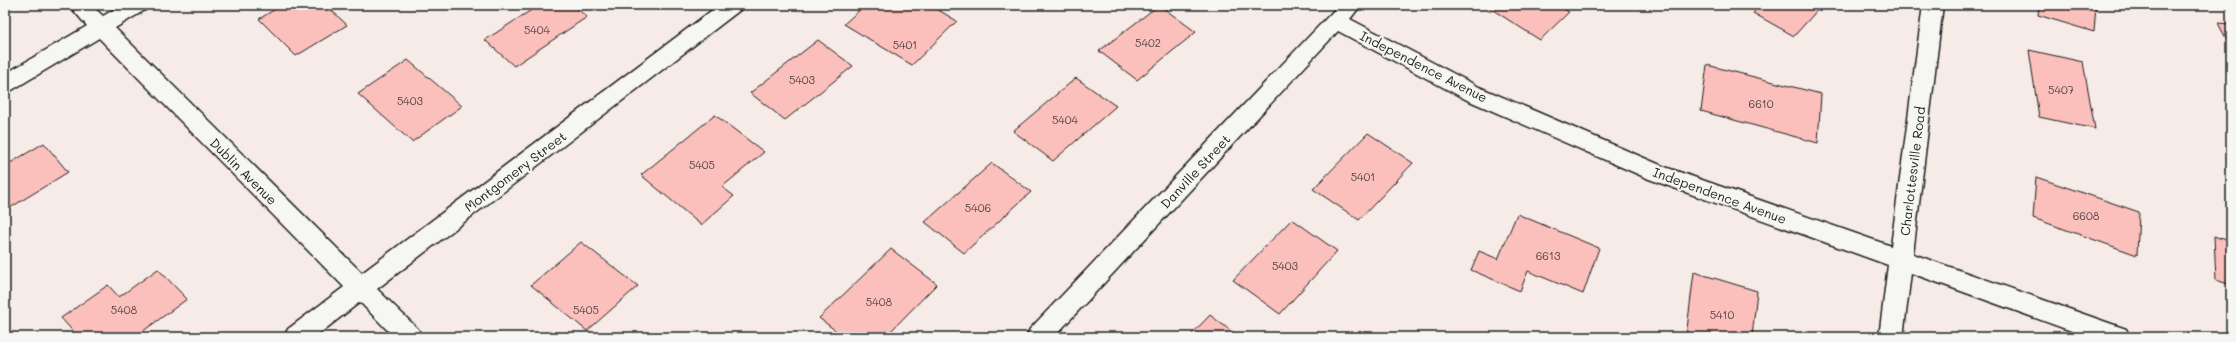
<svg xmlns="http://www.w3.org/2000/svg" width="2236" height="342" font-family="Mali,sans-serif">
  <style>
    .building { fill: #fcc0bc; stroke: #1c1c1c }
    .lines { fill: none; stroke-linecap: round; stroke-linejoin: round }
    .minor-casing { stroke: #1c1c1c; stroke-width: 3 }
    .minor { fill: #f6f6f2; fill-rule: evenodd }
    .labels { text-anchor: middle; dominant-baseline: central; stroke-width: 4; stroke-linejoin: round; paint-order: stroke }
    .number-label { font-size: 11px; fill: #544544 }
    .street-label { font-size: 13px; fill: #1c1c1c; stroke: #f6f6f2 }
  </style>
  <rect width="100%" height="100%" fill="#f7ebe7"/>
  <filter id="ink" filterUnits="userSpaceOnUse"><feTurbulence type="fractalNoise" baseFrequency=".025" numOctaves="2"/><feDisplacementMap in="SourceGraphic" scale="8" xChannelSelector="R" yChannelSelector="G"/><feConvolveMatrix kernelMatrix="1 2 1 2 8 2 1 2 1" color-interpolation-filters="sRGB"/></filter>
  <g filter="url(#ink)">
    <path class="building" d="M282,5H326L347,25L296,56L259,19Z
      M539,5H573L587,17L514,66L485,40Z
      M865,5H930L957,21L912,65L844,24Z
      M1159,5L1196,32L1137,80L1099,51Z
      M1485,5H1557L1569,12L1540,40Z
      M1760,5H1822L1794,36L1753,13Z
      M2039,5H2096L2094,32L2038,15Z
      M2218,23L2231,24V48Z
      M818,40L853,66L785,120L750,93Z
      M2029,50L2083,62L2095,129L2039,117Z
      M408,60L462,106L412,142L358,94Z
      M1707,65L1821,94L1818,143L1701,111Z
      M1076,78L1116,106L1053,161L1013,131Z
      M715,115L764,152L722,187L734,196L701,225L641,175Z
      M1368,133L1413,163L1359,220L1313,189Z
      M44,143L68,172L5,211V166Z
      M992,163L1031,192L964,253L925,222Z
      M2036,177L2139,212L2137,255L2033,218Z
      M1517,214L1599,248L1583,294L1528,271L1520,291L1471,270L1479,251L1498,259Z
      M1292,219L1337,251L1280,314L1233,280Z
      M2214,236L2231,242V285L2216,280Z
      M581,242L638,286L587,331L531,285Z
      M891,249L937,284L885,337H844L819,318Z
      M158,269L187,299L135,337H78L61,318L108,285L119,297Z
      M1694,272L1757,291L1752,337H1686Z
      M1210,315L1239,337H1189Z"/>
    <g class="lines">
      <g class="minor-casing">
        <path id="minor" d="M69,5H91L103,16L122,5H148L145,10L115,28L362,273L719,5H743L740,10L377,289L418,329L422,337H394L360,302L315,337H284L288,329L344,287L99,38L12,90L5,92V74L87,26Z
          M1339,5H1361L1350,19L1479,87L1665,167L1891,246L1923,5H1943L1913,254L2126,329L2130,337H2088L1911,273L1903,337H1879L1888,265L1649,179L1465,99L1338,31L1054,337H1026L1030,329Z"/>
      </g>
      <use href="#minor" class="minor"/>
    </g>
  </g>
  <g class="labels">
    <g class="number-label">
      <text x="537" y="29">5404</text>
      <text x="1148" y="42">5402</text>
      <text x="905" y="44">5401</text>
      <text x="802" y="79">5403</text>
      <text x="2061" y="89">5407</text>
      <text x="410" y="100">5403</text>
      <text x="1761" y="103">6610</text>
      <text x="1065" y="119">5404</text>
      <text x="702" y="164">5405</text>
      <text x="1363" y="176">5401</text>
      <text x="978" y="207">5406</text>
      <text x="2086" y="215">6608</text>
      <text x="1548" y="255">6613</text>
      <text x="1285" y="265">5403</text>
      <text x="879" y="301">5408</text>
      <text x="124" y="309">5408</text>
      <text x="586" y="309">5405</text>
      <text x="1722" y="314">5410</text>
    </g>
    <g class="street-label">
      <text transform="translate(1424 66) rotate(27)">Independence Avenue</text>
      <text transform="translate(244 171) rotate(45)">Dublin Avenue</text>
      <text transform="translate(515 171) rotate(-37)">Montgomery Street</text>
      <text transform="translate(1195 171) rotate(-47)">Danville Street</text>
      <text transform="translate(1912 171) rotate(-83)">Charlottesville Road</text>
      <text transform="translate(1720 195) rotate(20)">Independence Avenue</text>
    </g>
  </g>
  <rect width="2236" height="342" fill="none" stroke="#f6f6f2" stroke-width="20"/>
  <rect x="10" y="10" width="2216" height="322" fill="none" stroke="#1c1c1c" stroke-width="1.5" filter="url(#ink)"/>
</svg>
